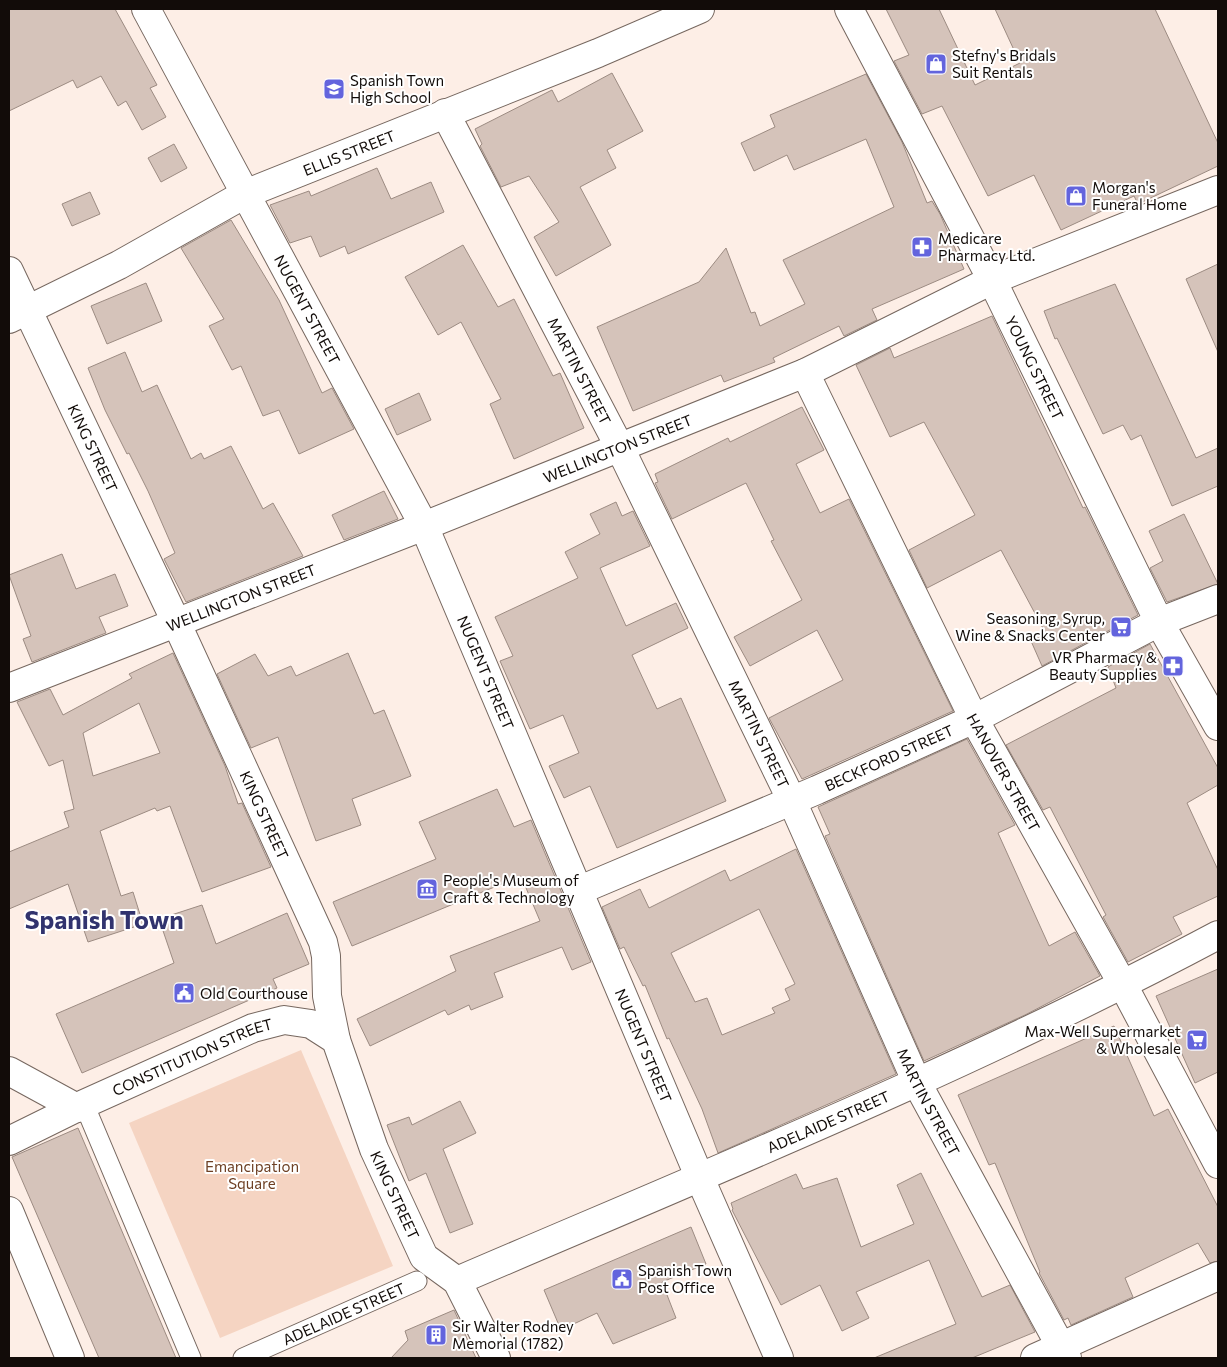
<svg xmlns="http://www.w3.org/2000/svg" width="1227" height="1367" font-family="Commissioner,sans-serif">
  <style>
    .green { fill: #f5d4c2 }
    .building { fill: #d5c3ba; stroke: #9c8b82; fill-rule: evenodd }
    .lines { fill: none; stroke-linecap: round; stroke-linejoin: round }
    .lane-casing { stroke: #76675f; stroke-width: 21 }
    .street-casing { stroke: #76675f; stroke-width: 30 }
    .secondary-casing { stroke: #76675f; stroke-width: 30 }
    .lane { stroke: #fff; stroke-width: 19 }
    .street { stroke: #fff; stroke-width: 28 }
    .secondary { stroke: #fff; stroke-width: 28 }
    .labels { text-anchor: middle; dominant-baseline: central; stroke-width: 4; stroke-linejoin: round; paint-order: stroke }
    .poi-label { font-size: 15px; fill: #120c09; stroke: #fff; text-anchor: start }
    .street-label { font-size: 15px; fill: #120c09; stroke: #fff }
    .park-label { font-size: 15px; fill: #6e4024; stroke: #fff }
    .town-label { font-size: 25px; font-weight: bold; fill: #31336e; stroke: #fff }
  </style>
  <rect width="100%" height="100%" fill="#fdeee6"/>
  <path class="green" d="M301,1050L393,1266L220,1338L129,1123Z"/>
  <path class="building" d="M9,9H115L157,85L150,88L166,117L142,130L126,101L118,106L101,76L77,88L73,80L9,111Z
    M886,9H939L975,85L1020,63L995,9H1155L1218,143V166L1138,204L1134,196L1061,230L1034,175L988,196L942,106L922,114L894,61L909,55Z
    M612,73L643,131L607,150L616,168L580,187L611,245L556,276L534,237L559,222L529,176L501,187L480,146L482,144L475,129L552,90L558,102Z
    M866,74L902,142L927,203L932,201L940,214L964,269L872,309L877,320L844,336L839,326L773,358L775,362L724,382L721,375L633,411L597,327L699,282L726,248L751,313L755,312L760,326L805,304L783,260L894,207L866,139L794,170L787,155L754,171L741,143L775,127L770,115Z
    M174,144L187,168L161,182L148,158Z
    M377,168L391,199L431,182L444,212L348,254L345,246L320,257L311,236L290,243L270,205L309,191L311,196Z
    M90,192L100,214L72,226L62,204Z
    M231,220L279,300L322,393L332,388L354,429L299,454L279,410L263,416L241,366L232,370L209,326L224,319L181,248Z
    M463,245L498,307L514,299L553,376L560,373L584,428L514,459L490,404L501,399L461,322L438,335L405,277Z
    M1218,264V352L1186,279Z
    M146,283L162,321L107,344L91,306Z
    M1115,284L1196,458L1218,448V486L1172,506L1141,435L1131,440L1123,425L1103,434L1057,338L1055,339L1044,311Z
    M992,316L1083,508L1085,507L1138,615L1042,666L1031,641L1046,634L1001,550L927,588L909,550L975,515L924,422L890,437L856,365L890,348L894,358Z
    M125,352L142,392L157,385L191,459L201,453L204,459L231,446L263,509L273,503L303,556L186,602L164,559L175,553L148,491L129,453L127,454L105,410L88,368Z
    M419,393L431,420L397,435L385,409Z
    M802,407L824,450L796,464L820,513L849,499L953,711L802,779L769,718L843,680L817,630L750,666L734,637L802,600L771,541L774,540L746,483L672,519L655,483L658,482L655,474L728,438L730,442Z
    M384,491L398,519L344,540L332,515Z
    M616,502L622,516L633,511L650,546L600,568L626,626L676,603L688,628L632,655L657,709L681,698L726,801L617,848L590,786L564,798L549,766L579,753L563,715L530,729L500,661L513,656L495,617L578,578L565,552L600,534L590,514Z
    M1184,514L1218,584L1167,602L1150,568L1163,561L1149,531Z
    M62,554L76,589L115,574L128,606L99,617L106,633L32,662L23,639L31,636L9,575Z
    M1150,644L1218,768V785L1187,803L1218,870V896L1173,917L1182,934L1128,962L1103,917L1106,915L1050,807L1043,810L1006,745L1116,688L1108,667Z
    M173,653L225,766L238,804L242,803L271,867L202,892L170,806L157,811L155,808L100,831L121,896L133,892L143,924L88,942L68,884L9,909V852L69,827L64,812L74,809L63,760L49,766L17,702L50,689L63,715L132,678L129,674ZM139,703L160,753L93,776L83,733Z
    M348,653L374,714L384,710L411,776L352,799L361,825L316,841L278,737L251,748L217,674L255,654L268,676L291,666L296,676Z
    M967,739L1015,825L998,833L1049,946L1075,932L1100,976L1025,1015L924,1061L825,836L830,834L818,807Z
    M497,789L514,827L531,820L591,962L572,970L562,947L494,973L503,997L471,1010L469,1005L448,1015L445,1010L370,1046L357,1019L456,971L450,956L540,921L521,876L352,946L333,902L436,859L419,822Z
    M796,849L896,1074L718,1153L702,1109L669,1038L667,1039L645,985L643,986L624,947L620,949L602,907L640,889L649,908L725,870L730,881ZM759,909L795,984L785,989L790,1000L772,1008L775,1013L722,1035L707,998L695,1002L671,953Z
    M202,905L216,944L287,913L309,964L273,979L277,988L82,1073L56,1014L174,963L159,919Z
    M1218,969V1072L1195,1083L1156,996Z
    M1114,1026L1154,1116L1168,1109L1218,1207V1261L1210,1263L1198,1243L1125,1278L1133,1297L1071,1325L1068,1318L1064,1320L1039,1273L1040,1272L995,1163L989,1165L958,1095Z
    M460,1101L476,1133L443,1149L473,1224L450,1233L426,1173L409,1181L387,1125L409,1117L412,1125Z
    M78,1128L176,1358H99L12,1157Z
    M921,1173L982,1297L1010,1285L1035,1332L972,1358H874L956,1324L929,1260L856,1292L869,1318L842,1331L820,1285L781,1305L732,1210L733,1209L731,1203L796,1174L803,1189L837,1178L861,1247L914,1224L897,1185Z
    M691,1227L706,1264L662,1282L676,1318L613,1344L597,1313L561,1330L544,1290Z
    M454,1310L476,1358H391L408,1340L405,1331Z"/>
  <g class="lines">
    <g class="lane-casing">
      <g id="lane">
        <path d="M84,1104L191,1358"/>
        <path id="s1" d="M243,1358L417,1281"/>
      </g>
    </g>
    <g class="street-casing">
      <g id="street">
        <path id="s2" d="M146,9L424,526L699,1176L779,1358"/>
        <path id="s3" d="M445,113L620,448L792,801L917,1083L1067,1358"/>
        <path id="s4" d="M9,271L176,622L323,942L326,956L327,996L336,1040"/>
        <path id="s5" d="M9,319L119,265L245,194L598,53L700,9"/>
        <path id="s6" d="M580,890L817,790L974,719L1159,622"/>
        <path id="s7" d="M457,1281C713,1171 972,1066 1218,935"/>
        <path d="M1035,1358L1218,1276"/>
      </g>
    </g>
    <g class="secondary-casing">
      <g id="secondary">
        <path id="s8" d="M849,9L992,280L1159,622L1218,726"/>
        <path id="s9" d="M805,373L974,719L1123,985L1218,1164"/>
        <path d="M1159,622L1218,599"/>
        <path id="s10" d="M9,688L424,526L805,373L992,280L1218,190"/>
        <path d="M9,1071L77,1108"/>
        <path id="s11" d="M9,1141L84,1104L253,1028L284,1020L311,1024L336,1040L374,1149L424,1257L457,1281L496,1358"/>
        <path d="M9,1211L70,1358"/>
      </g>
    </g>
    <use href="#lane" class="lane"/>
    <use href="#street" class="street"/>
    <use href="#secondary" class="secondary"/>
  </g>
  <defs>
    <g id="shop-square" transform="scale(1.125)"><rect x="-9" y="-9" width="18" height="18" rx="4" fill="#6364dd" stroke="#fff"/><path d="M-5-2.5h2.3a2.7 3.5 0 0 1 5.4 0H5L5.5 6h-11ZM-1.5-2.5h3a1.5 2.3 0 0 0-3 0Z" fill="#fff"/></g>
    <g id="school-square" transform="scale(1.125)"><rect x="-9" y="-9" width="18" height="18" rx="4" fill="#6364dd" stroke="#fff"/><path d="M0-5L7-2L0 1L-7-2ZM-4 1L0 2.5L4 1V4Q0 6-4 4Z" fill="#fff"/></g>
    <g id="pharmacy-square" transform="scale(1.125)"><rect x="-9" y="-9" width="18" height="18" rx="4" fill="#6364dd" stroke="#fff"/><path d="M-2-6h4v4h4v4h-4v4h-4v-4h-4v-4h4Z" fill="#fff"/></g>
    <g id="supermarket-square" transform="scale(1.125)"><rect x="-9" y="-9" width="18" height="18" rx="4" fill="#6364dd" stroke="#fff"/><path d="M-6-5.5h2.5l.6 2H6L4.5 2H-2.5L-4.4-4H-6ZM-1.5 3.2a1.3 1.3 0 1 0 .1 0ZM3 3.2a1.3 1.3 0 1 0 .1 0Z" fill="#fff"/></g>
    <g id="museum-square" transform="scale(1.125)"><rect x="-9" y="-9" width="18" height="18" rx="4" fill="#6364dd" stroke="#fff"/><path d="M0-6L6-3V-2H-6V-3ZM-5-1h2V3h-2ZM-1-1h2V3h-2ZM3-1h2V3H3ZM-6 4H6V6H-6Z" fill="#fff"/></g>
    <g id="civic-square" transform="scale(1.125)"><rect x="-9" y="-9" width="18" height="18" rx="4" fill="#6364dd" stroke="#fff"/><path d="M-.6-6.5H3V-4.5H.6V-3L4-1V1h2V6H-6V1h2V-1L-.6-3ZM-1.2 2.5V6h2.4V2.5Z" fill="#fff"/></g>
    <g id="building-square" transform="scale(1.125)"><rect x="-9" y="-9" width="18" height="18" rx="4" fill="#6364dd" stroke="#fff"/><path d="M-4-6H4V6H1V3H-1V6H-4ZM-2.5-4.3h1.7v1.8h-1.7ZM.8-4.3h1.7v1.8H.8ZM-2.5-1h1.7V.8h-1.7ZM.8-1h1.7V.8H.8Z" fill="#fff"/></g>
  </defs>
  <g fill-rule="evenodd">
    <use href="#shop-square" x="936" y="64"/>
    <use href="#school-square" x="334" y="89"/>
    <use href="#shop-square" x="1076" y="196"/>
    <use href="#pharmacy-square" x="922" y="247"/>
    <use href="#supermarket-square" x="1121" y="627"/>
    <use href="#pharmacy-square" x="1173" y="666"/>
    <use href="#museum-square" x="427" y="889"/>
    <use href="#civic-square" x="184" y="993"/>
    <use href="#supermarket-square" x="1197" y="1040"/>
    <use href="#civic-square" x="622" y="1279"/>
    <use href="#building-square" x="436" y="1335"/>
  </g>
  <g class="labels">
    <g class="poi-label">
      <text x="952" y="55">Stefny's Bridals<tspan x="952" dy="17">Suit Rentals</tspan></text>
      <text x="350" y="80">Spanish Town<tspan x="350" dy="17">High School</tspan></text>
      <text x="1092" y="187">Morgan's<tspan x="1092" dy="17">Funeral Home</tspan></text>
      <text x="938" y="238">Medicare<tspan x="938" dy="17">Pharmacy Ltd.</tspan></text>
      <text x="1105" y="618" text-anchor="end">Seasoning, Syrup,<tspan x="1105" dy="17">Wine &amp; Snacks Center</tspan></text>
      <text x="1157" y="657" text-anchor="end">VR Pharmacy &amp;<tspan x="1157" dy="17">Beauty Supplies</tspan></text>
      <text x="443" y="880">People's Museum of<tspan x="443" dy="17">Craft &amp; Technology</tspan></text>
      <text x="200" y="993">Old Courthouse</text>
      <text x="1181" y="1031" text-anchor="end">Max-Well Supermarket<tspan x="1181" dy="17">&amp; Wholesale</tspan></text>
      <text x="638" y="1270">Spanish Town<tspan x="638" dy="17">Post Office</tspan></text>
      <text x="452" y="1326">Sir Walter Rodney<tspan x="452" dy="17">Memorial (1782)</tspan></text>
    </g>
    <g class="street-label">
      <text stroke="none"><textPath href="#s5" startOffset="379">ELLIS STREET</textPath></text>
      <text stroke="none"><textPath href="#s2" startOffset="341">NUGENT STREET</textPath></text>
      <text stroke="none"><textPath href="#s8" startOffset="404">YOUNG STREET</textPath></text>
      <text stroke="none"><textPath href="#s3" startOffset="291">MARTIN STREET</textPath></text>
      <text stroke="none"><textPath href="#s4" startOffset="196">KING STREET</textPath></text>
      <text stroke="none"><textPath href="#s10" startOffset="654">WELLINGTON STREET</textPath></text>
      <text stroke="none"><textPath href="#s10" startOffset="249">WELLINGTON STREET</textPath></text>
      <text stroke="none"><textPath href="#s2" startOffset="746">NUGENT STREET</textPath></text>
      <text stroke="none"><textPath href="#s3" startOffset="696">MARTIN STREET</textPath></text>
      <text stroke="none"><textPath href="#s6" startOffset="336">BECKFORD STREET</textPath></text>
      <text stroke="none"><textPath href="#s9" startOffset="446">HANOVER STREET</textPath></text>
      <text stroke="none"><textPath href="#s4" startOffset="601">KING STREET</textPath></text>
      <text stroke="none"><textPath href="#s2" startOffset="1151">NUGENT STREET</textPath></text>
      <text stroke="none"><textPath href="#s11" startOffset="202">CONSTITUTION STREET</textPath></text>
      <text stroke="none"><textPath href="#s3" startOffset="1101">MARTIN STREET</textPath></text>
      <text stroke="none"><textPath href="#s7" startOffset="404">ADELAIDE STREET</textPath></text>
      <text stroke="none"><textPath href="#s11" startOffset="524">KING STREET</textPath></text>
      <text stroke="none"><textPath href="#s1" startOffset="110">ADELAIDE STREET</textPath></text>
    </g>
    <g class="park-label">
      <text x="252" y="1166">Emancipation<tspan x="252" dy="17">Square</tspan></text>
    </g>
    <g class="town-label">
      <text x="104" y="919">Spanish Town</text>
    </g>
  </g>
  <rect width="1227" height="1367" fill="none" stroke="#120c09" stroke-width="20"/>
</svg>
